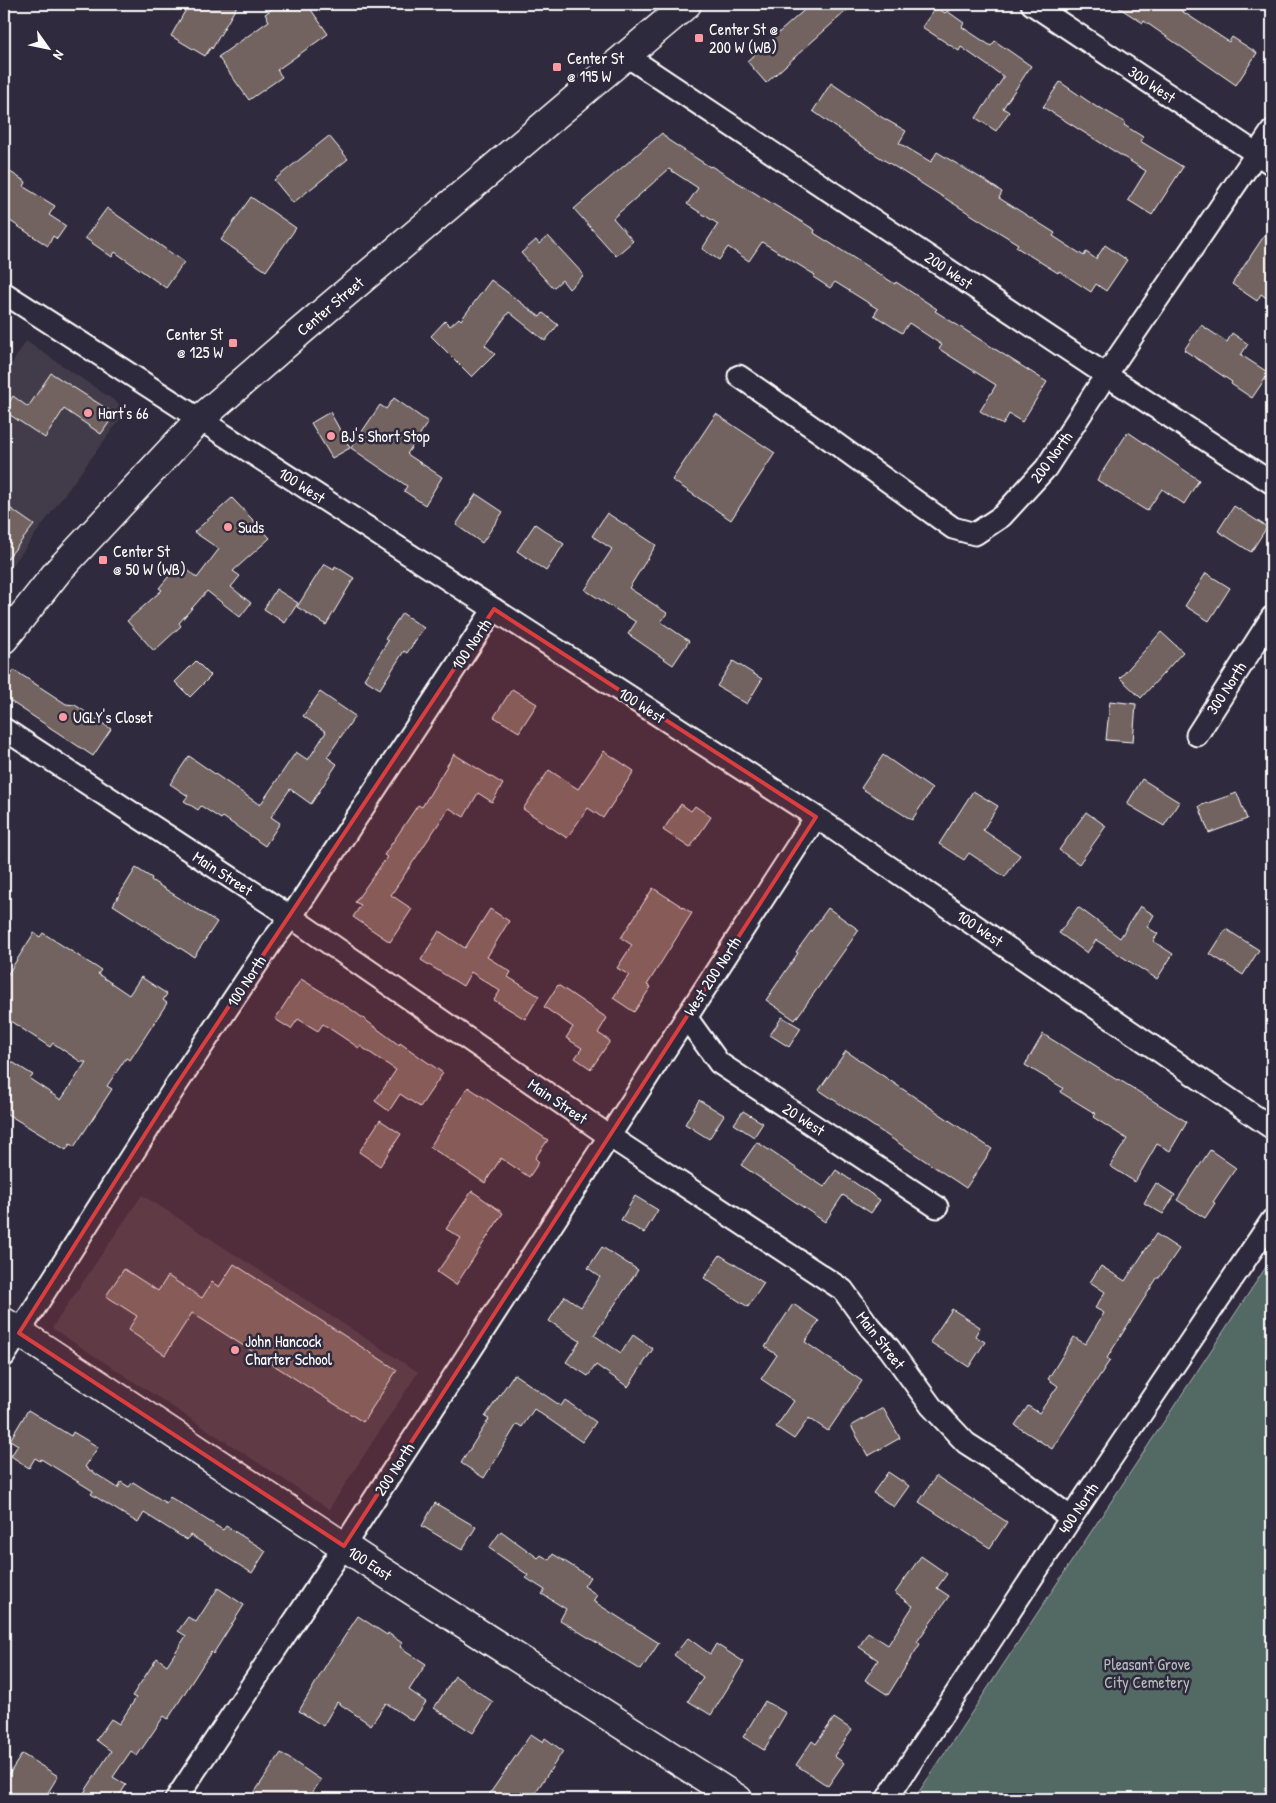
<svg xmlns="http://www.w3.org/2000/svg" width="1276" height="1803" font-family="'Patrick Hand',sans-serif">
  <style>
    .built { fill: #433b48 }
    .green { fill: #536964; stroke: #a9b4b2 }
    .building { fill: #726460; stroke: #fff }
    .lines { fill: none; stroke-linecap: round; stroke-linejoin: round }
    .street-casing { stroke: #fff; stroke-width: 25 }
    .secondary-casing { stroke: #fff; stroke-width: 31 }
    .street { stroke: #2f2a3d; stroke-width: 21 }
    .secondary { stroke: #2f2a3d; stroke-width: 28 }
    .marked { fill: #da3e3e; fill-opacity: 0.2; stroke: #da3e3e; stroke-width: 4; stroke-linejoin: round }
    .poi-dot { fill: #ff9aa2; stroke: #2f2a3d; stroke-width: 2 }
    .labels { text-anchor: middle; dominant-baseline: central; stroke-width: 5; stroke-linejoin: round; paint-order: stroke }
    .poi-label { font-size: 16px; fill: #fff; stroke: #2f2a3d; text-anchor: start }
    .street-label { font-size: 16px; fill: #fff; stroke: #2f2a3d }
    .park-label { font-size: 16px; fill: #b2bcb9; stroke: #2f2a3d }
  </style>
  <rect width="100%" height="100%" fill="#2f2a3d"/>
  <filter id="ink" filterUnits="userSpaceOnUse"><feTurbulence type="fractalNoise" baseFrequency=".02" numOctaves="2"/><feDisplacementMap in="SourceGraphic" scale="10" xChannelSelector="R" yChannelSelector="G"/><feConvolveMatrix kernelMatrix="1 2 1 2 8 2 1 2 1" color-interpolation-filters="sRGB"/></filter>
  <g filter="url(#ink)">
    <path class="built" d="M26,341L118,403L123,415L4,577V438L11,429L4,424V376Z
      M142,1195L418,1372L329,1509L52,1328Z"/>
    <path class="green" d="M1272,1258V1799H914L933,1771Z"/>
    <path class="building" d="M189,4H238L212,49L211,47L205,56L171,36Z
      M279,4H307L328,34L277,70L282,77L249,100L218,57L269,21L265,14Z
      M811,4H854L766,83L747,61Z
      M1113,4H1171L1229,42L1232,37L1257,53L1236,85L1144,21L1143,23Z
      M936,7L945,13L947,11L964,23L962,27L991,46L995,41L1031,66L1003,108L1009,112L996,131L976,118L1004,77L961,47L959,51L922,27Z
      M1060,82L1098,108L1099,107L1126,123L1124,125L1143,137L1140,141L1183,167L1152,215L1128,200L1146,171L1043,107Z
      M831,83L883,118L906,131L899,143L931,162L937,152L984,180L1002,192L999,198L1055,233L1053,236L1084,256L1086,252L1096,259L1105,245L1127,260L1106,291L1096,284L1091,292L1059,271L1058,273L1016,247L1018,244L865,148L813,111Z
      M662,133L668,140L710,167L711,166L815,230L814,233L895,284L896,282L937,309L935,311L1047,382L1022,422L1009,414L1003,425L980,411L996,385L939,349L942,345L909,323L902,333L874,315L878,309L835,282L830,288L813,277L815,275L762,242L749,261L728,247L719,260L702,249L718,224L687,204L698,188L669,169L613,218L633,241L616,256L574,209Z
      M329,136L348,159L293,203L274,180Z
      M4,168L26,182L24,187L55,206L49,215L66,226L57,239L53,236L48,246L4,217Z
      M251,197L296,228L266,271L221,240Z
      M107,208L184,262L166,288L115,252L112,257L85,238Z
      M1272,224V302L1261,294L1257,301L1232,284Z
      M548,236L584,275L569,289L562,280L553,288L521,253L536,240L539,244Z
      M491,280L540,317L543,313L558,325L545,341L509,312L485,345L495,354L472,377L431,336L445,321L450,326L459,318L461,320Z
      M1201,325L1227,342L1232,333L1248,344L1241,355L1269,373L1252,398L1231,384L1232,382L1184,350Z
      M51,373L115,414L101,434L64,409L45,438L4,411L13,396L28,407Z
      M394,398L428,422L407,454L442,477L425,505L404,491L407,486L351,448L380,405L386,409Z
      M330,412L350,448L332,458L311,423Z
      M716,414L775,453L731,520L672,480Z
      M1128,432L1199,480L1184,504L1162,489L1147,511L1097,480Z
      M476,494L503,512L482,543L456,525Z
      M232,498L270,538L233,571L240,576L231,587L251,603L240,617L207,591L179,623L181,626L154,651L127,621L162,590L159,588L180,563L197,578L219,549L194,532Z
      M4,504L34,525L4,563Z
      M1234,506L1267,527L1251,552L1218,531Z
      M607,513L656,545L629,588L667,613L661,622L689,641L673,665L628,634L636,622L585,590L612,549L592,536Z
      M535,524L564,544L546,571L517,551Z
      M324,564L334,570L335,566L354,578L326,625L297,607Z
      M1206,573L1230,588L1209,621L1185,606Z
      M276,589L298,603L285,623L264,609Z
      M402,613L424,628L407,653L404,651L380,689L364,679L388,641L385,639Z
      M1161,632L1183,652L1141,698L1120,678Z
      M196,661L211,676L190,697L175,682Z
      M733,661L762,679L747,704L717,686Z
      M14,670L66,704L75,705L111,729L93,756L4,697V686Z
      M512,689L537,704L519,732L494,717Z
      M320,692L355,716L327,757L337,764L311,804L290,789L271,817L280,823L265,846L223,817L221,819L201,806L198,810L184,801L188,796L170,784L189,756L260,805L296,752L308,760L326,732L303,716Z
      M1110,701L1136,704L1133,742L1106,740Z
      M604,751L634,771L603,818L588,808L567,838L523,809L549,770L578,789Z
      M454,754L503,784L492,802L478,793L464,817L449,808L391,895L412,909L390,942L353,917L361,905L355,902L387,857L384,855L418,805L422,807Z
      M883,755L932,789L912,820L861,788Z
      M1142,779L1179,802L1164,826L1127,804Z
      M973,791L998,806L983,830L1020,855L1005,877L969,853L964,860L939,844Z
      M1237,793L1247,819L1209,833L1199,806Z
      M681,804L691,811L695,806L711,817L690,848L663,830Z
      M1086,812L1106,826L1079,864L1059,850Z
      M136,868L152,878L151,880L217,922L194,957L113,905Z
      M653,888L692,913L647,985L651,987L634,1012L613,998L629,975L617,968L632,945L621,938Z
      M1140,906L1154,915L1147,927L1158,934L1153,941L1173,954L1157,979L1096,940L1087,953L1059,933L1078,907L1120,938Z
      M828,908L859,930L795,1020L766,1000L798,953L796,952Z
      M490,909L509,921L487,957L511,972L508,977L539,996L525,1019L494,1000L500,991L471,972L463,986L421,960L439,931L465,948Z
      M1226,929L1259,950L1243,975L1210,954Z
      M34,933L40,937L43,933L88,962L101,970L98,974L129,995L141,977L167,994L163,1000L167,1003L130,1060L126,1058L107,1086L112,1089L86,1129L74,1147L70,1144L66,1150L4,1112V1057L33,1075L30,1079L61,1100L86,1062H81L53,1043L50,1047L4,1017V980Z
      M301,979L352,1010L399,1045L400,1043L443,1073L420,1107L400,1094L389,1111L375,1101L396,1070L360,1046L359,1048L323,1024L318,1031L298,1019L291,1029L275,1019Z
      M558,985L607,1018L598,1033L610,1041L591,1069L575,1058L582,1048L566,1038L573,1027L544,1007Z
      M782,1017L801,1028L789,1047L770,1035Z
      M1043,1034L1117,1080L1118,1079L1187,1122L1170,1151L1157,1144L1135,1182L1110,1166L1127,1139L1093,1117L1096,1114L1060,1092L1063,1088L1025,1065Z
      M846,1051L992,1149L966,1188L819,1090Z
      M468,1087L548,1140L535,1158L539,1162L529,1177L501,1158L485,1183L430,1147Z
      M699,1100L724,1115L709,1139L685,1124Z
      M743,1111L763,1123L754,1137L734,1124Z
      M380,1120L401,1134L380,1166L359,1152Z
      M757,1142L824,1187L836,1170L880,1200L871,1213L843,1195L825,1222L741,1165Z
      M1210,1150L1236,1168L1213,1202L1215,1203L1205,1218L1177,1200Z
      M1156,1183L1175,1195L1163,1214L1144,1203Z
      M472,1191L503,1213L456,1285L437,1272L461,1238L446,1229Z
      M635,1196L658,1210L644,1233L621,1220Z
      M1156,1234L1179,1249L1159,1278H1157L1107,1358L1110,1360L1052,1449L1015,1425L1028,1406L1039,1413L1058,1386L1048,1379L1074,1337L1085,1344L1104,1313L1095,1308L1105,1292L1090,1282L1101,1266L1125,1281Z
      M602,1247L638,1270L594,1335L621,1353L633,1335L653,1349L628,1387L596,1365L588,1376L566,1362L580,1341L549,1321L565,1296L581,1307L600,1277L588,1268Z
      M720,1255L764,1283L748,1307L704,1278Z
      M234,1264L397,1370L363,1422L192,1313L165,1355L128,1330L137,1316L106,1296L124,1269L158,1291L168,1276L202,1298L212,1282L219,1287Z
      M793,1304L819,1321L805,1342L862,1381L828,1431L809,1418L794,1439L776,1427L794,1401L761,1379L777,1355L765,1347Z
      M952,1309L980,1327L975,1336L985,1342L969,1367L930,1342Z
      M514,1374L561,1406L565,1400L596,1422L582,1442L534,1409L522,1427L517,1424L484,1478L461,1463L489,1419L485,1417Z
      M883,1408L900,1438L868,1456L851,1426Z
      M28,1410L71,1436L73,1432L98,1447L85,1467L118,1488L121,1482L129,1487L133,1482L166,1503L170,1497L223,1530L226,1526L266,1551L252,1573L190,1535L187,1540L144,1513L138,1523L91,1494L93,1491L41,1459L40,1461L35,1458L29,1468L11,1456L18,1445L10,1440Z
      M888,1472L909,1486L894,1507L873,1493Z
      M936,1476L1007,1522L990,1548L919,1502Z
      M435,1503L476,1527L462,1550L422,1526Z
      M501,1531L538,1558L541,1555L549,1560L553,1554L590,1577L584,1586L597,1595L593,1601L659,1643L641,1670L560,1620L566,1609L542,1594L545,1590L526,1578L528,1575L489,1548Z
      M921,1556L947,1574L937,1588L949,1596L917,1642L920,1644L888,1695L865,1680L878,1660L859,1647L868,1632L888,1645L913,1606L895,1593Z
      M218,1588L244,1605L213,1654L211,1652L168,1719L164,1716L137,1756L131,1751L113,1777L126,1785L117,1799H80L111,1751L96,1740L111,1719L119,1724L136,1698L132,1696L157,1658L167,1665L186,1636L178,1631L188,1617L196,1622Z
      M358,1616L387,1635L388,1633L402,1643L400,1647L426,1664L409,1690L426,1702L413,1721L386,1703L371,1725L337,1702L323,1726L299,1711L329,1660Z
      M688,1638L710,1654L716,1644L744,1662L711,1715L688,1701L703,1677L674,1655Z
      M455,1676L493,1702L473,1733L434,1708Z
      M765,1701L786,1713L764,1750L743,1737Z
      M834,1718L852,1730L834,1756L844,1763L828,1786L796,1765L812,1741L816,1744Z
      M531,1734L543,1742L545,1738L563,1751L531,1799H486Z
      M281,1753L321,1780L308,1799H250Z
      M22,1754L58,1776L44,1799H22L4,1788V1782Z"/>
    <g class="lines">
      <g class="street-casing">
        <path id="street" d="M1032,4L1272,164
          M627,56L1106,375L1272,483
          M4,293L816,817L1272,1128
          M739,376L821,433L953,528L975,534L1002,516L1046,468L1106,375L1272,131
          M4,729L291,917L609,1136L843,1290L869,1326L889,1348L931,1406L966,1443L1008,1470L1071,1518
          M1197,735L1272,617
          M686,1017L719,1063L937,1207
          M4,1356L175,1087L273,940L291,917L494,609
          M176,1799L329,1569L816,817
          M887,1799L1071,1518L1272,1220"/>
      </g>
      <g class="secondary-casing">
        <path id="secondary" d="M4,639L58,571L200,419L301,331L687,4
          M4,1322L380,1570L738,1799"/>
      </g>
      <use href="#street" class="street"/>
      <use href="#secondary" class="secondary"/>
    </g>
  </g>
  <path class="marked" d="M494,609L816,817L344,1546L19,1333L175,1087Z"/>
  <g class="poi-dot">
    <rect x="694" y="33" width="10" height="10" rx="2.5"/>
    <rect x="552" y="62" width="10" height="10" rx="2.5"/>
    <rect x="228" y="338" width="10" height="10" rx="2.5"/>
    <circle cx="88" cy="413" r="5"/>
    <circle cx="331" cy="436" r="5"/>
    <circle cx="228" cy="527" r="5"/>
    <rect x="98" y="555" width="10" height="10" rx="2.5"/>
    <circle cx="63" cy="717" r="5"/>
    <circle cx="235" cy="1350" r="5"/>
  </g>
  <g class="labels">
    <g class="poi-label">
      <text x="709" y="29">Center St @<tspan x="709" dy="18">200 W (WB)</tspan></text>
      <text x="567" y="58">Center St<tspan x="567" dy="18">@ 195 W</tspan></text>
      <text x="223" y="334" text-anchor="end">Center St<tspan x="223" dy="18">@ 125 W</tspan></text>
      <text x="98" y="413">Hart's 66</text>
      <text x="341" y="436">BJ's Short Stop</text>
      <text x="238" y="527">Suds</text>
      <text x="113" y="551">Center St<tspan x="113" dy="18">@ 50 W (WB)</tspan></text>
      <text x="73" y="717">UGLY's Closet</text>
      <text x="245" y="1341">John Hancock<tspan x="245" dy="18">Charter School</tspan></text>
    </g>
    <g class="street-label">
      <text transform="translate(1152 84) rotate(34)">300 West</text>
      <text transform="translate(949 270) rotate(34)">200 West</text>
      <text transform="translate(330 306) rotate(-40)">Center Street</text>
      <text transform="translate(1051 457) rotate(-54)">200 North</text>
      <text transform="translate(302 485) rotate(33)">100 West</text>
      <text transform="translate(471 644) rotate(-56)">100 North</text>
      <text transform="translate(1226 688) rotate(-57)">300 North</text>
      <text transform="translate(642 705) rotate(33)">100 West</text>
      <text transform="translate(223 873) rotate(33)">Main Street</text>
      <text transform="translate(980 928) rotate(34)">100 West</text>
      <text transform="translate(712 976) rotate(-57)">West 200 North</text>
      <text transform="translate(246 981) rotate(-57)">100 North</text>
      <text transform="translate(558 1101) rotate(34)">Main Street</text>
      <text transform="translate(804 1119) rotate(33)">20 West</text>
      <text transform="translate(881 1340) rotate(52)">Main Street</text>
      <text transform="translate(394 1469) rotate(-57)">200 North</text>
      <text transform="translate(1078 1508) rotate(-56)">400 North</text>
      <text transform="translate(370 1563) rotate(33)">100 East</text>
    </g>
    <g class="park-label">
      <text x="1147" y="1664">Pleasant Grove<tspan x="1147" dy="18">City Cemetery</tspan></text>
    </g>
  </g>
  <rect width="1276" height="1803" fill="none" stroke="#2f2a3d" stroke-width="20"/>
  <rect x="10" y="10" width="1256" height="1783" fill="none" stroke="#fff" stroke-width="2" filter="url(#ink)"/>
  <g transform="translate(48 48) rotate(123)" stroke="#2f2a3d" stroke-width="4" paint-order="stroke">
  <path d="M0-4L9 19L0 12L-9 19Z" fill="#ffffff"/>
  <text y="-8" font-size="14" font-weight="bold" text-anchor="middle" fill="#ffffff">N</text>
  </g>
</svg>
